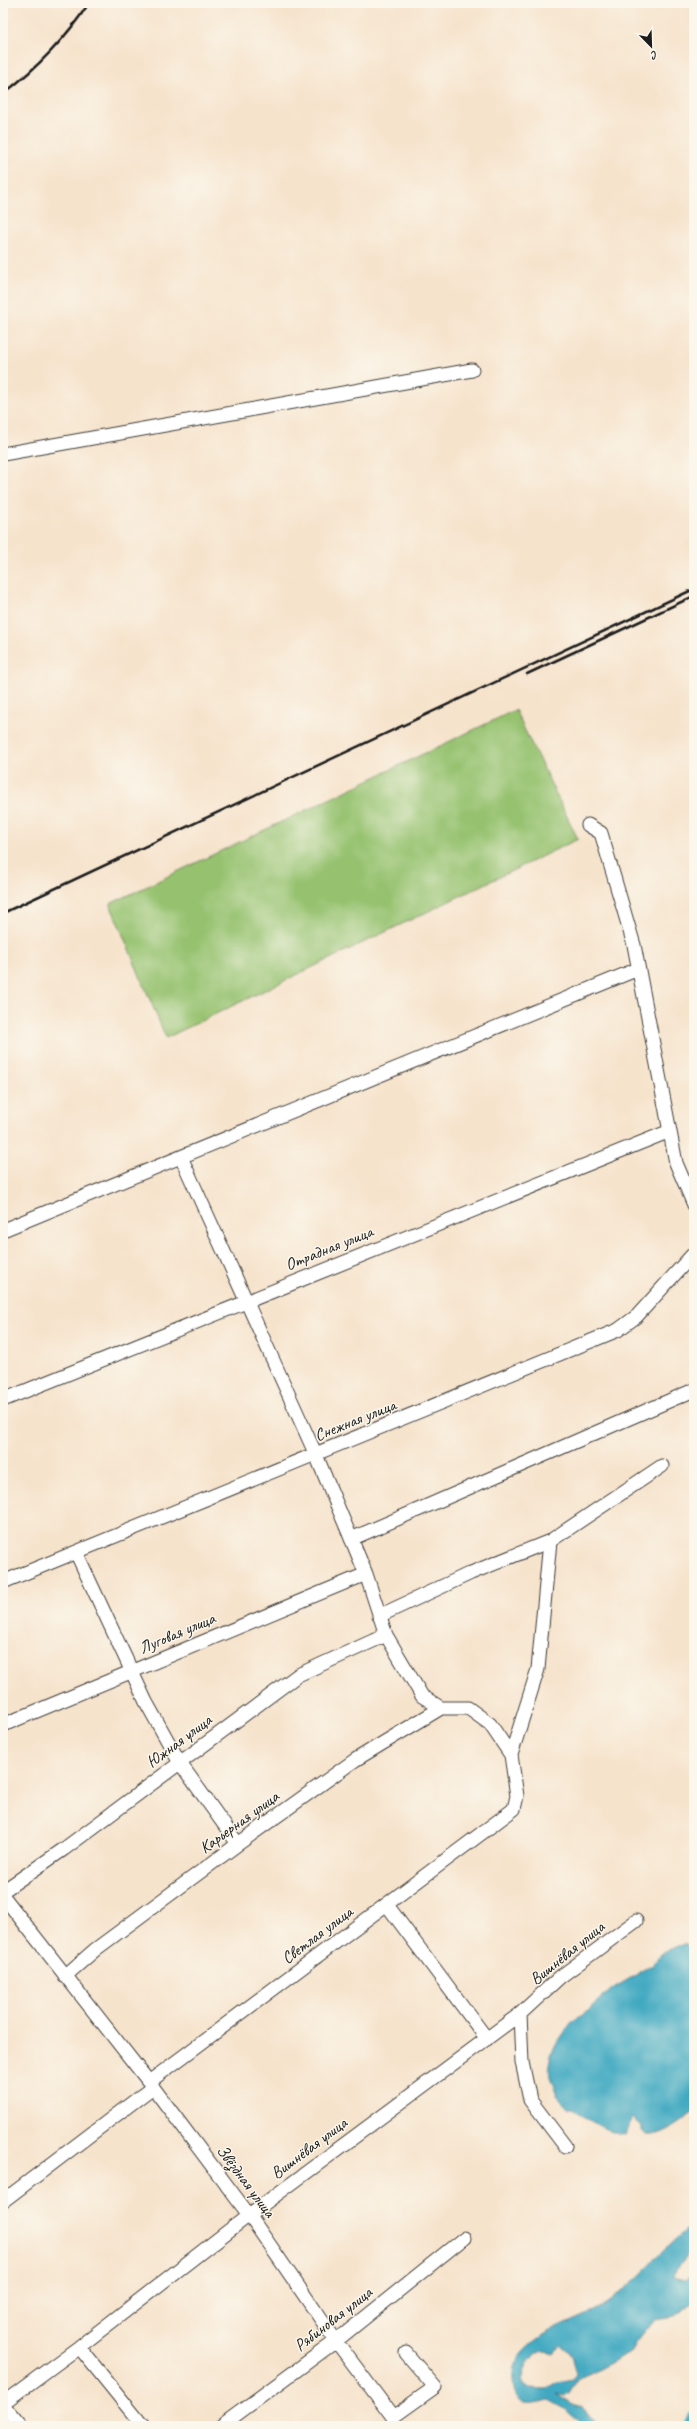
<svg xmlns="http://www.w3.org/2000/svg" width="697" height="2429" font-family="Caveat,sans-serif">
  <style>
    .green { fill: #96c26f; stroke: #596f46 }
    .water { fill: #41a9c1; stroke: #2e626e; fill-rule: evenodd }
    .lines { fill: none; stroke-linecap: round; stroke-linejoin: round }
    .river { stroke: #41a9c1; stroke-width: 16 }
    .minor-casing { stroke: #3d3a36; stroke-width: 15 }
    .minor { stroke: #fff; stroke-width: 13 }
    .rail { stroke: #1c1c1c; stroke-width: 2.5 }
    .labels { text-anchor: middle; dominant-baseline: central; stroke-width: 3; stroke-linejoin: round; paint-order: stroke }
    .street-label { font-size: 17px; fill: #1c1c1c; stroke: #fbf7ec }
  </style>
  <rect width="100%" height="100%" fill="#fbf7ec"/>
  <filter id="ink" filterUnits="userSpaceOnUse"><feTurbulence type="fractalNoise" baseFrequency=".025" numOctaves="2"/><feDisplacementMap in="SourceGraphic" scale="8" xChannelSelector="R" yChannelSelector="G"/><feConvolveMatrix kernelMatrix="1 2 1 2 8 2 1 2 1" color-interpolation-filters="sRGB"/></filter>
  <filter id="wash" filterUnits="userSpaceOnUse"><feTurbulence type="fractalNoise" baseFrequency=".012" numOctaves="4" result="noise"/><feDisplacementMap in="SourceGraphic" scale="16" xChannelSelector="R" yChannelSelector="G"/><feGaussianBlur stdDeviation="0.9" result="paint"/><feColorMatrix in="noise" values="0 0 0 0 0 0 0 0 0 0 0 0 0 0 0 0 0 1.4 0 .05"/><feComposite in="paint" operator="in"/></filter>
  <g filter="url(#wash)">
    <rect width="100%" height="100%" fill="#f6e3cc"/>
    <path class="green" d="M515,710L578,839L166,1038L110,904Z"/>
    <path class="water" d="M684,1943L694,1949V2112C681,2122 663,2137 646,2135L642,2131V2126L633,2118L624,2135C613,2135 581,2117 574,2108H568L557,2096L548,2070L551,2055L555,2046L571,2023L588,2011L612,1989L654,1964L660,1954Z
      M692,2225H694V2244L676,2270L674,2277L685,2280L694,2277V2301L674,2316L655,2319L636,2342L631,2352L578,2380L570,2394L565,2396L556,2394L573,2405L583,2408L599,2426H584L566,2410L548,2400C540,2402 526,2407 519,2399C514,2393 514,2388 513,2380C509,2334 585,2322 612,2300C640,2277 663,2248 692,2225ZM561,2346L572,2355L577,2374L573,2379L556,2382L547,2389L528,2388L522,2384C522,2375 532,2355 541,2352C546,2350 550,2352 554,2353Z"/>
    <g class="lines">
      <path class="river" d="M691,2426L694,2419"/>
    </g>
  </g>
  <g filter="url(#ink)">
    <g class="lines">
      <g class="minor-casing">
        <path id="minor" d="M3,454L472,370
          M588,825L601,833L634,945L676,1163L694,1205
          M3,1230L638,969
          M3,1400L670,1131
          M351,1539L694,1390
          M76,1552L146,1702L180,1763L238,1844
          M3,1582L618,1330L637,1316L694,1253
          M379,1616L471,1573L550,1541L662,1466
          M3,1725L366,1574
          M511,1755L538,1669L550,1541
          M3,1891L64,1849L298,1675L386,1635
          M3,1896L149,2082L249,2215L336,2341L393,2417L435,2387L406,2353
          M387,1905L487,2039
          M65,1976L96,1949L238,1844L355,1760L441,1708
          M520,2014L522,2062L530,2100L565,2146
          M149,2082L506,1815L514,1809L517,1796L511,1755L490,1724L468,1708H441L422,1696L386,1635L366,1574L316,1455L181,1157
          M3,2201L153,2087
          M79,2347L143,2426
          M3,2403L79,2347L249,2215L520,2014L560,1977L636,1921
          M3,2405L21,2426
          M221,2426L336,2341L464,2238"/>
      </g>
      <use href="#minor" class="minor"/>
      <path class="rail" d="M3,94C36,69 66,38 89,3
        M527,674L694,596
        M3,913L694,589"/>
    </g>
  </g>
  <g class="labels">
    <g class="street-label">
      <text transform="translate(329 1248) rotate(-22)">Отрадная улица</text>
      <text transform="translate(355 1420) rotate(-22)">Снежная улица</text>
      <text transform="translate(177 1633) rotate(-23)">Луговая улица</text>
      <text transform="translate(179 1741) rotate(-37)">Южная улица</text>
      <text transform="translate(239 1822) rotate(-36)">Карьерная улица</text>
      <text transform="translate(317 1935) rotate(-37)">Светлая улица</text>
      <text transform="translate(567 1953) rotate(-39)">Вишнёвая улица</text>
      <text transform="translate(309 2148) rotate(-37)">Вишнёвая улица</text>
      <text transform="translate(246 2181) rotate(53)">Звёздная улица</text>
      <text transform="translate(333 2319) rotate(-38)">Рябиновая улица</text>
    </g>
  </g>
  <rect width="697" height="2429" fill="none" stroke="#fbf7ec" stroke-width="16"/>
  <g transform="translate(651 46) rotate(157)" stroke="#fbf7ec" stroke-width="3" paint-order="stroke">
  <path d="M0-3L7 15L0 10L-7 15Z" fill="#1c1c1c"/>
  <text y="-6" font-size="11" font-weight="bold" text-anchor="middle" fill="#1c1c1c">С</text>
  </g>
</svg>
